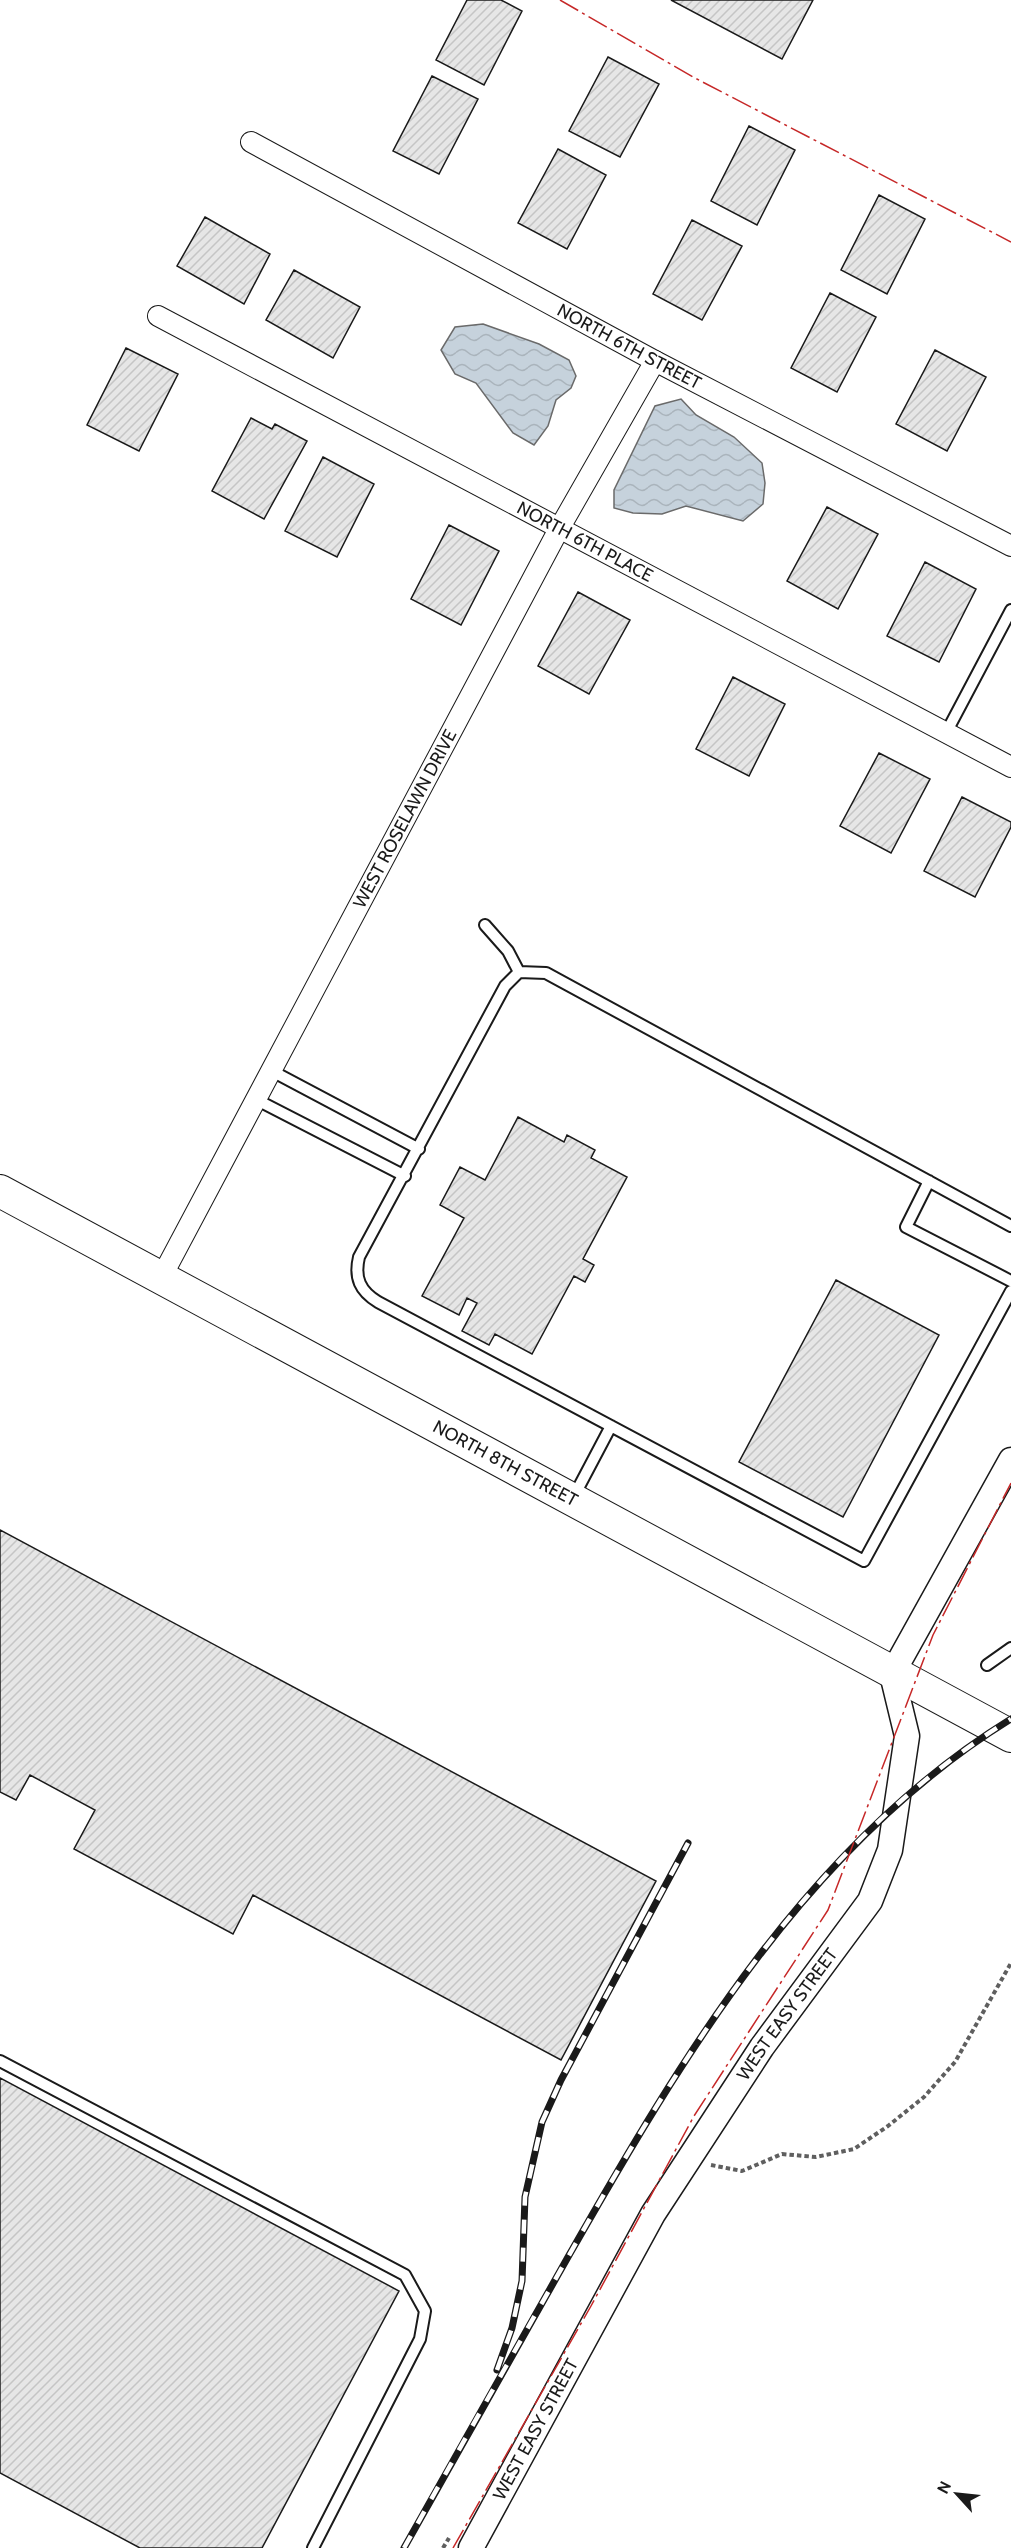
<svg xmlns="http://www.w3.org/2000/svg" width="1011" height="2548" font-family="Cabin,sans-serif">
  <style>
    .water { fill: url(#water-waves); stroke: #6a6a6a; stroke-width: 1.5 }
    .building { fill: url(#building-hatch); stroke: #1a1a1a; stroke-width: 1.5 }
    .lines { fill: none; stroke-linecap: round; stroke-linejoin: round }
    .service-casing { stroke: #1a1a1a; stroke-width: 14 }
    .minor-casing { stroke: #1a1a1a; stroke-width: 22 }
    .tertiary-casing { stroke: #1a1a1a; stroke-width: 27 }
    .primary-casing { stroke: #1a1a1a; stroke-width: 34 }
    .path { stroke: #5f5f5f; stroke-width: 4; stroke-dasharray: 4.5 3; stroke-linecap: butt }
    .service { stroke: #fff; stroke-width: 10 }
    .minor { stroke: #fff; stroke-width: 20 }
    .tertiary { stroke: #fff; stroke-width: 24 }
    .primary { stroke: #fff; stroke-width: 32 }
    .rail-casing { stroke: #1a1a1a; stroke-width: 7 }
    .rail { stroke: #fff; stroke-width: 4.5; stroke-dasharray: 14; stroke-linecap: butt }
    .power { stroke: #c62828; stroke-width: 1.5; stroke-dasharray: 21 4.5 3 4.5; stroke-linecap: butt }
    .labels { text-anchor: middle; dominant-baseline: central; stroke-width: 4.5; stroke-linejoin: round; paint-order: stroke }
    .street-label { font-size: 18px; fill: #1a1a1a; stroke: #fff }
  </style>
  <defs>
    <pattern id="water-waves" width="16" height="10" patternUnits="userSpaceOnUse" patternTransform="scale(1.5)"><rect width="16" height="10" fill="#c6d2dc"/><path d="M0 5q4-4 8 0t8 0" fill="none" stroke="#aab4bc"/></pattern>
    <pattern id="building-hatch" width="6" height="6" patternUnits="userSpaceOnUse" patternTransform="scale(1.5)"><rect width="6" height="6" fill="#e6e6e6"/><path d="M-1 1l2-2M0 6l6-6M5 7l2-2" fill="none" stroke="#c5c5c5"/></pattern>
  </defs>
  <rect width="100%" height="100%" fill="#fff"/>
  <path class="water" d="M483,324L539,344L569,360L576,376L571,388L556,400L548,426L534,445L513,433L476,383L455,374L441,350L455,327Z
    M681,399L696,415L734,437L762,463L765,483L763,504L743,521L686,506L662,514L633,513L614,508V490L655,406Z"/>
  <path class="building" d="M467,0H501L522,11L484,85L436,60Z
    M671,0H813L782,59Z
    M608,57L659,84L620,157L569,131Z
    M432,76L478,99L439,174L393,151Z
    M749,126L795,150L757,225L711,201Z
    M558,149L606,175L567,249L518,223Z
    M879,195L925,219L887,294L841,270Z
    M205,217L270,254L244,304L177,266Z
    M692,220L742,246L702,320L653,294Z
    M294,270L360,307L333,358L266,320Z
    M830,293L876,317L837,392L791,368Z
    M126,348L178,374L139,451L87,425Z
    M935,350L986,377L947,451L896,424Z
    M251,418L272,429L275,424L307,441L264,519L212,491Z
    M323,457L374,484L337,557L285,531Z
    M827,507L878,534L838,609L787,581Z
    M449,525L499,551L461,625L411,599Z
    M925,562L976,589L939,662L887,636Z
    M578,592L630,620L589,694L538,666Z
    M733,677L785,704L749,776L696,749Z
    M879,753L930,779L891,853L840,826Z
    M962,797L1011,822V827L975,897L924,871Z
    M518,1117L564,1142L567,1135L595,1150L591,1158L627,1177L583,1259L594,1265L585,1282L574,1276L532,1354L495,1334L489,1345L462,1331L477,1303L467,1298L459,1315L422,1296L464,1218L440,1205L460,1167L485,1180Z
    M836,1280L939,1335L843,1517L739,1462Z
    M0,1530L656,1881L561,2060L253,1895L233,1934L74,1849L95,1810L30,1775L16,1800L0,1792Z
    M0,2078L399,2291L262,2548H140L0,2473Z"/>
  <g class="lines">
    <g class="service-casing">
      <path id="service" d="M946,733L1011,610
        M485,925L508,951L519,972
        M270,1070L419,1149
        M255,1099L405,1176
        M929,1181L906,1227L1011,1281
        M1011,1226L546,973L519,972L505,986L359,1257C354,1278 360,1291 378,1302L864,1561L1011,1291
        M573,1498L611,1426
        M987,1665L1011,1648
        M0,2061L405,2275L425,2311L420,2339L313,2548"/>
    </g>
    <g class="minor-casing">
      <g id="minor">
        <path id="s1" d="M251,142L655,361L1011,546"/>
        <path id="s2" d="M158,316L1011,767"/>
        <path id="s3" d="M161,1278L559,529L655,361"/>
      </g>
    </g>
    <g class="tertiary-casing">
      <g id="tertiary">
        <path id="s4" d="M471,2548L653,2214L762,2047L870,1901L890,1850L907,1736L892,1674L1011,1460"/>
      </g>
    </g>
    <g class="primary-casing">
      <g id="primary">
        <path id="s5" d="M0,1191L1011,1736"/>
      </g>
    </g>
    <path class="path" d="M711,2165L742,2171L782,2154L816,2157L854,2149L888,2126L924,2097L955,2062L1011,1963
      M443,2548L449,2538"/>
    <use href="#service" class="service"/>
    <use href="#minor" class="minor"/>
    <use href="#tertiary" class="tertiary"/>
    <use href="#primary" class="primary"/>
    <g class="rail-casing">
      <path id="rail" d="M497,2370L512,2328L522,2281L525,2197L542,2122L561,2080L688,1843
        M404,2548C458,2451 513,2354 568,2257C683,2055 808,1844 1011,1719"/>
    </g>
    <use href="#rail" class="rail"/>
    <path class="power" d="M560,0L693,77L1011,242
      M453,2548L591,2306L694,2116L828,1910L933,1635L1011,1483"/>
  </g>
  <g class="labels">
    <g class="street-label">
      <text stroke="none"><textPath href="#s1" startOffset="430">NORTH 6TH STREET</textPath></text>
      <text stroke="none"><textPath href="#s2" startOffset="483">NORTH 6TH PLACE</textPath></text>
      <text stroke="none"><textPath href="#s3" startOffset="520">WEST ROSELAWN DRIVE</textPath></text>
      <text stroke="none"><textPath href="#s5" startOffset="574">NORTH 8TH STREET</textPath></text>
      <text stroke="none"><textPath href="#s4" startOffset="621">WEST EASY STREET</textPath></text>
      <text stroke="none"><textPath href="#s4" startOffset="135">WEST EASY STREET</textPath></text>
    </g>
  </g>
  <g transform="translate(957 2494) rotate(297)" stroke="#ffffff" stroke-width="4.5" paint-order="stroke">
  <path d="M0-4.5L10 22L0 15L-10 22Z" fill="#1a1a1a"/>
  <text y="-9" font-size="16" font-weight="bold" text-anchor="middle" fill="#1a1a1a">N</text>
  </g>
</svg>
